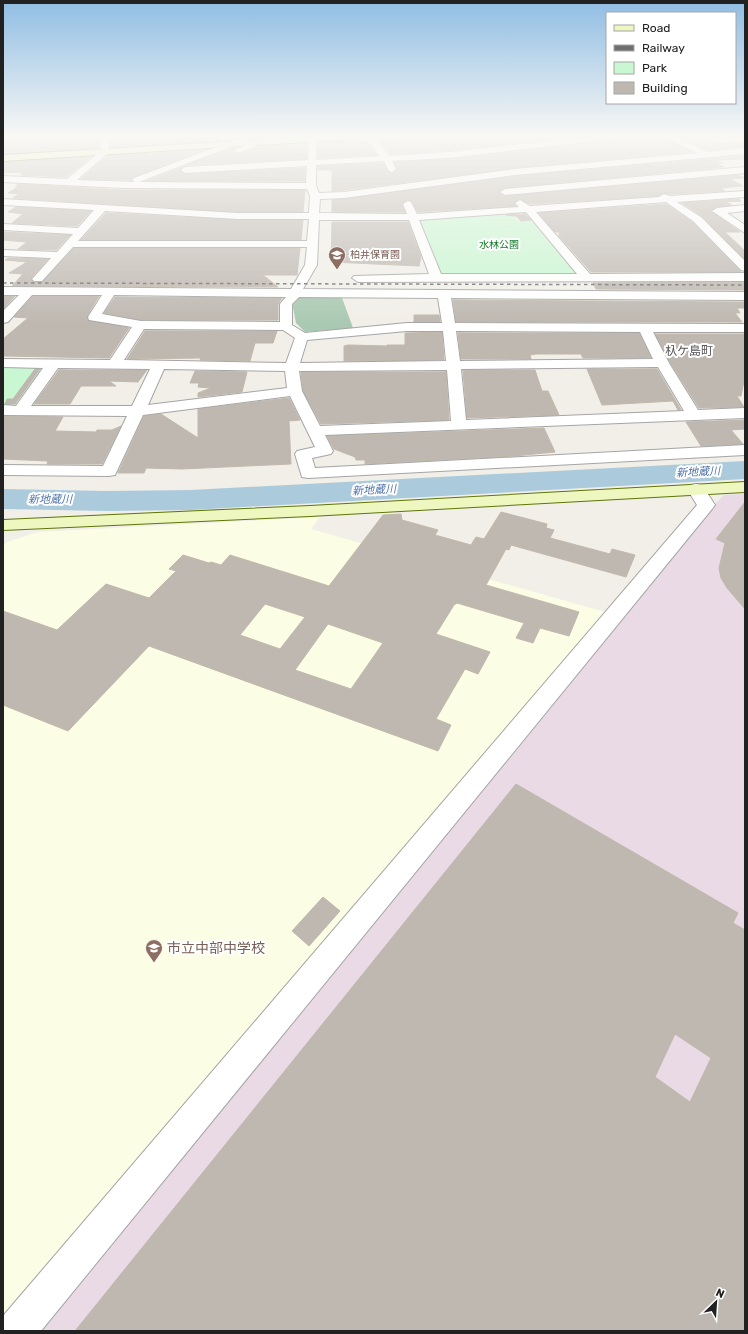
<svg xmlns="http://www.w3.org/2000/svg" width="748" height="1334" font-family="Rubik,'Noto Sans JP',sans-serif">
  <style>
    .industrial { fill: #e9dae5 }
    .education { fill: #fbfee4 }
    .cemetery { fill: #aac9b2 }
    .park { fill: #c8f7d1 }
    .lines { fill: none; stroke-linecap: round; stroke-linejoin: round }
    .river { fill: #abcbdc; fill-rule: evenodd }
    .building { fill: #beb8b1; stroke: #c2b8ab; fill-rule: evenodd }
    .street-casing { stroke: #a5a5a5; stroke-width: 2 }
    .secondary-casing { stroke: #5e750a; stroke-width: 2 }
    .street { fill: #fff; fill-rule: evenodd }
    .secondary { fill: #eef7c0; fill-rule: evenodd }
    .rail { stroke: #6f6f6f; stroke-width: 1.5; stroke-dasharray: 3.5 3.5; stroke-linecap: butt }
    .labels { text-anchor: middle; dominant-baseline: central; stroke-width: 4; stroke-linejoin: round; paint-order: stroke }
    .far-park-label { font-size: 10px; fill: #117c26; stroke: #fff }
    .far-education-label { font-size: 10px; fill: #785e54; stroke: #fff; text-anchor: start }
    .far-water-label { font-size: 11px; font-style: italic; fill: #5175ad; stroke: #fff }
    .far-quarter-label { font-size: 12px; fill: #545454; stroke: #fff }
    .near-education-label { font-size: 14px; fill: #785e54; stroke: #fff; text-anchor: start }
  </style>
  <rect width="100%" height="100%" fill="#f1efe8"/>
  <path class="industrial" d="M745,494V1331H31L715,504L724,495Z"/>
  <path class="education" d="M320,517L311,529L605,612L3,1314V546L7,542L38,532Z"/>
  <path class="cemetery" d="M300,294L341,295L353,328L305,332L296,323L292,302Z"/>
  <path class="park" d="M239,148L146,183H133L226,149Z
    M511,213L519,221H535L580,274H442L419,220Z
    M3,366H42L45,368L20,404L3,406Z"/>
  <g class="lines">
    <path class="river" d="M745,461V479L191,510L107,511L3,509V489L107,491L191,490Z"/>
  </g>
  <path class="building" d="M3,137H99V148L3,154Z
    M110,137L183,138L238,137L231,140L110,147Z
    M415,137H569L448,151L390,154L378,140Z
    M618,137H663L692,152L515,168L344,190L332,191V170H318V166L383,163L388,172L392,173L397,169L394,162L448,159L613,140Z
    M680,137H704L718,143L745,142V147L708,150Z
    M356,139V141L366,140L377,155L318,158V143Z
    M307,143V159L186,165L231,148H236L234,150L236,154H242L258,146Z
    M205,150L133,177L131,180L81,179L107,156Z
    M745,156V159L716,160L722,163L716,164L724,167L505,188L499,193L505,196L739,175L744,178L730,179L743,186L721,188L725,191L670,194L664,193L659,196L530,204L519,199L514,203L516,206L418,212L412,201L408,200L402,204L405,212H332V200L515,176Z
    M91,157L66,177L21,175L25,173L3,172V162Z
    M183,167L180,170L185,174L305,168V181H147Z
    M18,184L123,190H305L303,212H237L13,198L19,194L8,193L18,187H15Z
    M739,199L741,201L726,202L732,205L717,207L711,211L740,232H725L745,251V259L702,216L682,203Z
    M666,204L692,222L741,272H591L559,236V232H555L539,213Z
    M16,207L91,211L77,226L12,223L23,214L8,212Z
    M106,213L237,220H303L301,240H81Z
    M525,214L531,220L521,221L516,216L506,215Z
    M332,222H408L421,257L419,266L331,262Z
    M3,232L70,235L56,250L18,249L27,242L3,240Z
    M74,248H300L297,275H263L278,287L12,286L23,274L9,273L27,262L5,260L8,258L48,259L30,279L34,282H42Z
    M745,282V290L596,289L593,283Z
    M3,296H15L3,309Z
    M33,296H99L87,316L88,320L129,328L109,358L3,356V339L28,318L14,317Z
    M115,297L282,298L278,304V320H141L104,313Z
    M453,300L745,302V308H737L740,313H735L742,322H456Z
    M414,315H439L440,322H414Z
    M145,331H277L273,343H255L250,361L200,360L201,358L127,359Z
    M442,332L444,360L344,361V346L348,345L387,346V345H405V333Z
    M458,333H639L651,358H583L581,354H536L530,355L531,359H461Z
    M655,334H745L744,381L741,396H737L744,407L699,408L670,362Z
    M35,369H40L15,404H5L7,399H13Z
    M587,369H657L681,410H678L673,401L602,405Z
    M59,370H147L138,382L109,381L116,386H81L70,404H34Z
    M463,370H535L542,391H548L559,415L467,418Z
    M195,371L247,372L242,392L198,397V393L211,388L198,387L199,383H190Z
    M301,372H446L449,420L321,424L303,391Z
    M289,398L300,420L289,421L291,464L182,469L146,468L144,473H118L144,416L161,414L198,438V409Z
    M3,416L63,417L55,431L96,432L97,430H112L121,426L102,464H47L48,461L3,459Z
    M745,420V429L731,430L743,444L701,446L686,422Z
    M544,428L555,452L514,456L365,464V460H356L355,457L334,449L327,436Z
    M745,502V609L727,588L721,578L719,568L725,543L716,539Z
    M501,512L547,524L546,528L554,530L550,538L610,554L612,549L635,555L626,577L511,545L509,550L506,549L486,585L579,612L569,636L540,628L533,643L516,638L524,623L457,603L454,605L436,634L490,652L478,674L465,669L436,719L451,725L438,751L149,646L68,731L3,705V611L57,630L106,584L149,598L176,571L169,569L183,555L209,563L211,562L221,565L230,555L329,586L383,515L401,514L402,520L438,530L435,535L471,545L476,537L484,539ZM265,604L305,617L280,649L240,635ZM328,624L383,643L351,689L295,670Z
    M516,784L738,913L733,923L745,930V1331H75ZM675,1034L711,1058L690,1102L655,1077Z
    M323,897L340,911L309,946L292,931Z"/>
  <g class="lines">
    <g class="street-casing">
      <path id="street" d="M100,137H108L109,152L77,180L135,182L132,180L134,178L243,137H256L139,182L306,183L307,166L185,173L181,170L185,167L308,160L309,140L313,138L317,140L316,160L380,156L366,137H374L389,156L448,152L587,137H617L613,139L448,158L392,161L396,169L392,172L389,171L384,161L316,165V186L319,193L344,192L515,169L698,153L664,137H676L708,152L745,148V154L515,175L344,198L320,199L319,213L407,214L403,204L408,201L411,202L417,214L519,207L515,203L520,200L530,206L659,197L664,194L670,196L745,191V197L677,202L701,217L745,261V271L741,270L693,221L666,202L536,212L590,274L745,273V281L358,282L352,278L354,276L429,274L409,220H319L317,265L303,289L745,292V300L451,298L455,323L745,324V332H653L669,363L698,410L745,408V418L325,435L333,451L331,454L312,458L315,468L745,445V455L308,478L302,477L295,454L297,451L315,447L290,396L143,415L115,475L109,476L3,475V465L103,466L127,416L3,415V405L16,406L43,368L3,367V359L110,360L132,327L89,320L88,317L102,295H32L8,322L3,323V311L19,295H3V287L291,289L305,265L307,247H73L42,281H34L32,279L34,277L51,258L3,256V250L57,252L73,234L3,230V224L78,228L94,210L3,205V199L237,213H309L310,196L307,189L123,188L3,182V176L67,179L101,151ZM105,211L237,219H309L307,241H78ZM526,212L577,274H441L419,220ZM114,295L286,297L280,304V322L141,321L102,314ZM299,297L438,298L442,323H407L305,333L292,325V304ZM144,329L283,330L295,338L286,363L124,360ZM407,331H443L446,361L300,363L307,340ZM456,331L640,332L653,359L460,361ZM658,367L684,411L466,420L461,369ZM58,368L150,369L132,406H31ZM164,369L285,371L287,388L148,405ZM447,370L451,421L320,426L302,391L299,371Z
        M264,137H276L242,152H236L235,150Z
        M745,167V173L505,195L500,192L505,189Z
        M745,205V211L727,213L745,225V233L712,211L717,208Z
        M696,484L702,485L715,505L712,509L41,1331H3V1316L697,505L687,489L690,485Z"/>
    </g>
    <g class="secondary-casing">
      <path id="secondary" d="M306,137H357L353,139L3,161V155Z
        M745,482V492L310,516L3,530V520L310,506Z"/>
    </g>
    <use href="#street" class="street"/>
    <use href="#secondary" class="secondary"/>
    <path class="rail" d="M3,283L745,285"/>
  </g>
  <linearGradient id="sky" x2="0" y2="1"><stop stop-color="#8fbde3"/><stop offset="0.42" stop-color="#f9f8f5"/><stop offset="1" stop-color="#f9f8f5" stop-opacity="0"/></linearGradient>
  <rect width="748" height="324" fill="url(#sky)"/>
  <defs>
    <g id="school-pin" transform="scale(0.9)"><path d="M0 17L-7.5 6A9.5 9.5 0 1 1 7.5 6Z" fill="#8d6e63" stroke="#fff"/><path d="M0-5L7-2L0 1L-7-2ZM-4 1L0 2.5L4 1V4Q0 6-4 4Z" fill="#fff"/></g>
  </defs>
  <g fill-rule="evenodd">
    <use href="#school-pin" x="337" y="255"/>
    <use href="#school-pin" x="154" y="948"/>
  </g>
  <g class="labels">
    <g class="far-park-label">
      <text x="499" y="245">水林公園</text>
    </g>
    <g class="far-education-label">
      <text x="350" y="255">柏井保育園</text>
    </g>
    <g class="far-water-label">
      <text transform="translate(698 472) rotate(-3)">新地蔵川</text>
      <text transform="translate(374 490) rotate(-3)">新地蔵川</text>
      <text x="50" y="499">新地蔵川</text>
    </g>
    <g class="far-quarter-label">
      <text x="689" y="351">杁ケ島町</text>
    </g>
    <g class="near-education-label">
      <text x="167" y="948">市立中部中学校</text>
    </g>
  </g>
  <rect width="748" height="1334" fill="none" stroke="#212121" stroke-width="8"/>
  <rect x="606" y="12" width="130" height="92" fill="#ffffff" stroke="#a6a6a6"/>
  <rect x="614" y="25" width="20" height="6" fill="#eef7c0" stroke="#a6a6a6"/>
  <text x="642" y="32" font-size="12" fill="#212121">Road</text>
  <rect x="614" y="45" width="20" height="6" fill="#6f6f6f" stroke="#a6a6a6"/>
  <text x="642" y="52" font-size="12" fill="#212121">Railway</text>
  <rect x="614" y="62" width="20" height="12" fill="#c8f7d1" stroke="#a6a6a6"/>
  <text x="642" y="72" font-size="12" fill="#212121">Park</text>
  <rect x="614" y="82" width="20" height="12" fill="#beb8b1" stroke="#a6a6a6"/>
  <text x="642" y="92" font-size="12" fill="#212121">Building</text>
  <g transform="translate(716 1302) rotate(25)" stroke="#ffffff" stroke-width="3" paint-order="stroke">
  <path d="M0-3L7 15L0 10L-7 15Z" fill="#212121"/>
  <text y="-6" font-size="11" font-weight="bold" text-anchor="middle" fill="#212121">N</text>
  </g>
</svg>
